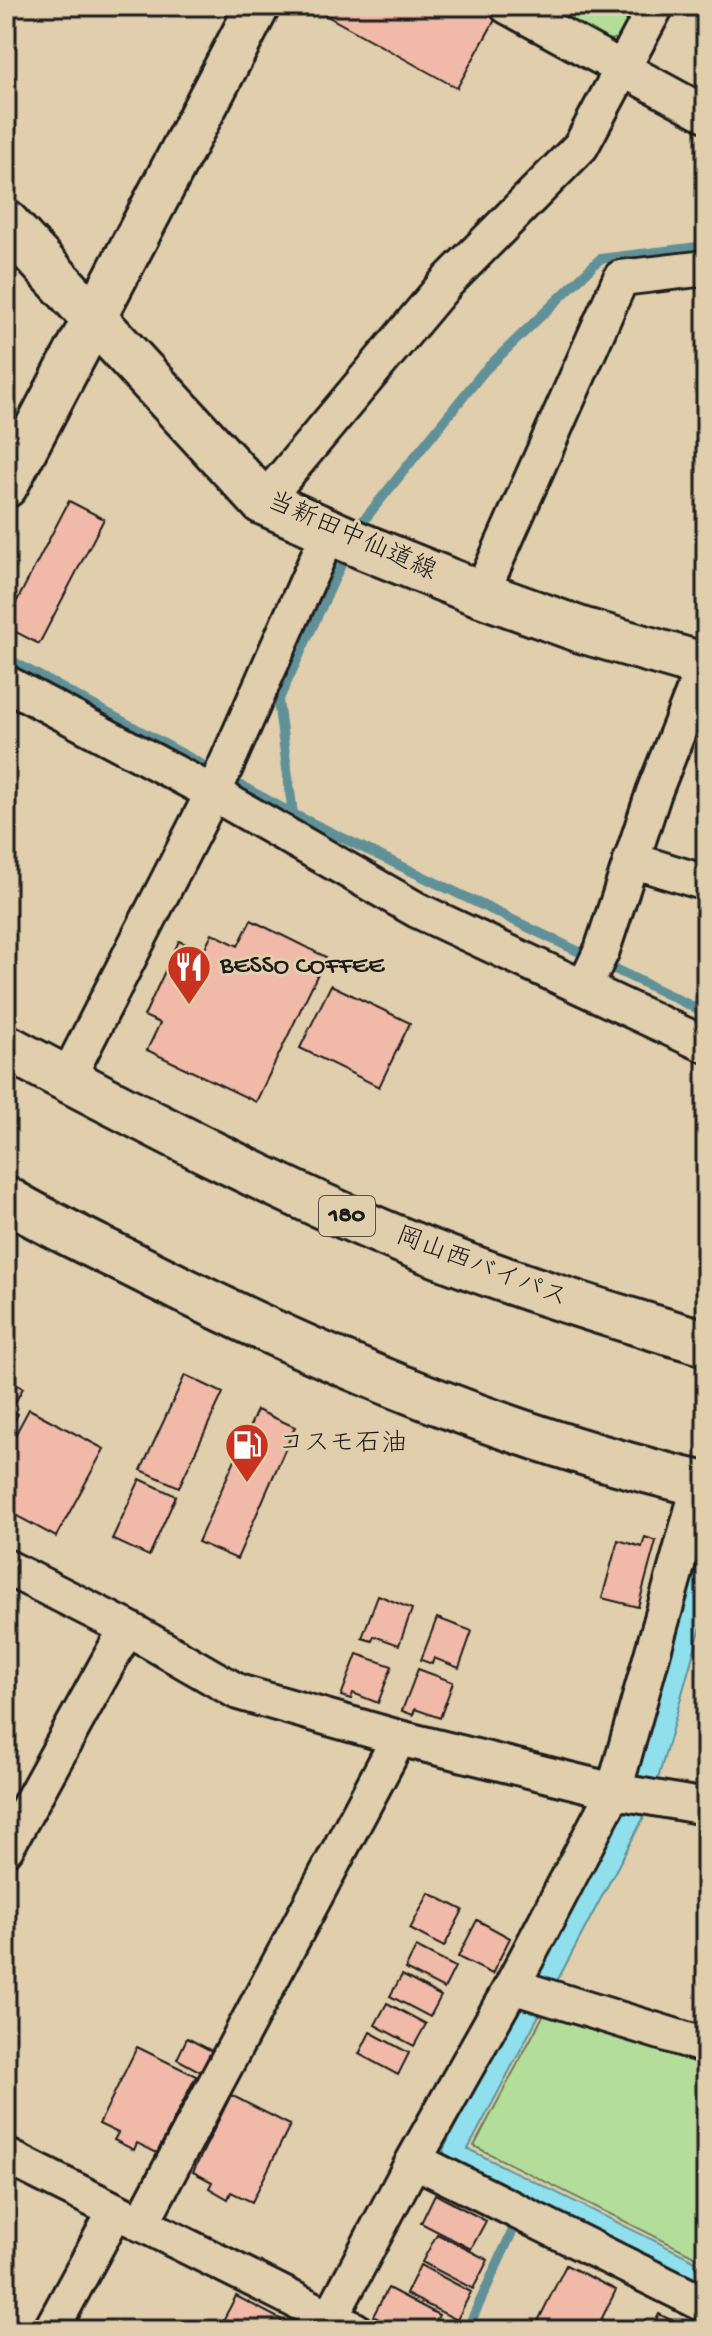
<svg xmlns="http://www.w3.org/2000/svg" width="712" height="2336" font-family="'Gochi Hand','Klee One',sans-serif">
  <style>
    .green { fill: #b4dd9a; stroke: #687c5b; stroke-width: 2 }
    .water { fill: #8fdfec; stroke: #619199; stroke-width: 2 }
    .lines { fill: none; stroke-linecap: round; stroke-linejoin: round }
    .stream { stroke: #619199; stroke-width: 10 }
    .building { fill: #f1b9a7; stroke: #1c1c1c; stroke-width: 2 }
    .minor-casing { stroke: #1c1c1c; stroke-width: 40 }
    .tertiary-casing { stroke: #1c1c1c; stroke-width: 48 }
    .secondary-casing { stroke: #1c1c1c; stroke-width: 50 }
    .trunk-casing { stroke: #1c1c1c; stroke-width: 50 }
    .minor { stroke: #e1ceac; stroke-width: 34 }
    .tertiary { stroke: #e1ceac; stroke-width: 42 }
    .secondary { stroke: #e1ceac; stroke-width: 44 }
    .trunk { stroke: #e1ceac; stroke-width: 44 }
    .labels { text-anchor: middle; dominant-baseline: central; stroke-width: 6; stroke-linejoin: round; paint-order: stroke }
    .shield { fill: #e1ceac; stroke: #575147; stroke-width: 2 }
    .shield-label { font-size: 24px; font-weight: bold; fill: #1c1c1c }
    .street-label { font-size: 26px; fill: #1c1c1c; stroke: #e1ceac }
    .poi-label { font-size: 26px; fill: #1c1c1c; stroke: #e1ceac; text-anchor: start }
  </style>
  <rect width="100%" height="100%" fill="#e1ceac"/>
  <filter id="ink" filterUnits="userSpaceOnUse"><feTurbulence type="fractalNoise" baseFrequency=".0125" numOctaves="2"/><feDisplacementMap in="SourceGraphic" scale="16" xChannelSelector="R" yChannelSelector="G"/><feConvolveMatrix kernelMatrix="1 2 1 2 8 2 1 2 1" color-interpolation-filters="sRGB"/></filter>
  <g filter="url(#ink)">
    <path class="green" d="M542,6H639L622,37L605,41Z
      M544,2014L706,2064V2262L474,2146Z"/>
    <path class="water" d="M700,1546L706,1548V1609L658,1779L643,1819L468,2149L706,2266V2290L453,2169L443,2150L510,2018L620,1818L640,1761Z"/>
    <g class="lines">
      <path class="stream" d="M356,534L360,525L484,371L600,259L706,246
        M6,658L293,814L706,1013
        M293,814L278,701L347,552
        M467,2330L518,2219"/>
    </g>
    <path class="building" d="M309,6H476L496,18L457,88Z
      M69,501L104,519L39,644L6,627V622Z
      M251,920L326,957L256,1102L147,1050L160,1023L144,1016L179,941L203,952L212,933L238,946Z
      M331,985L410,1023L379,1087L300,1048Z
      M185,1375L223,1393L179,1487L141,1470Z
      M6,1379L23,1388L11,1410L18,1414L6,1437V1404L12,1391L6,1388Z
      M29,1409L104,1449L56,1537L6,1510V1452Z
      M257,1410L295,1427L237,1559L198,1542Z
      M140,1479L176,1496L149,1556L112,1539Z
      M645,1537L656,1541L638,1607L602,1598L618,1540L642,1547Z
      M378,1595L412,1609L399,1645L374,1636L372,1641L362,1638Z
      M437,1618L472,1631L459,1668L434,1658L432,1664L421,1660Z
      M357,1654L392,1666L378,1703L353,1693L351,1699L341,1696Z
      M418,1669L453,1682L440,1718L415,1709L413,1715L402,1711Z
      M429,1893L463,1910L444,1947L410,1929Z
      M477,1920L510,1938L492,1974L458,1957Z
      M416,1947L455,1967L444,1989L405,1969Z
      M402,1975L441,1996L430,2017L390,1996Z
      M387,2003L426,2024L414,2046L375,2025Z
      M370,2032L409,2053L398,2075L359,2054Z
      M187,2038L212,2051L201,2072L177,2059Z
      M137,2047L196,2076L157,2153L137,2143L134,2150L114,2140L118,2133L99,2124Z
      M231,2095L290,2125L252,2202L231,2192L228,2199L209,2188L212,2182L193,2172Z
      M435,2194L486,2221L471,2249L421,2223Z
      M437,2234L488,2260L473,2289L422,2262Z
      M420,2265L471,2292L457,2320L406,2294Z
      M566,2265L616,2290L596,2330H556L538,2321Z
      M388,2288L439,2315L431,2330H399L373,2316Z
      M236,2296L282,2320L277,2330H218Z
      M659,2314L690,2330H651Z"/>
    <g class="lines">
      <g class="minor-casing">
        <path id="minor" d="M507,6L706,114
          M263,502L447,282L581,146L656,6
          M481,594L621,278L706,268
          M6,683L213,793L417,910L706,1045
          M631,860L706,883
          M584,988L602,950L654,792L704,666
          M67,1079L219,781L329,532
          M6,1567L127,1628L238,1692L399,1738L614,1791L706,1807
          M6,1848L127,1628
          M512,1986L706,2046
          M6,2156L355,2330
          M414,2160L706,2305
          M141,2224L399,1738
          M51,2330L115,2212
          M324,2330L414,2160L512,1986L614,1791L700,1483"/>
      </g>
      <g class="tertiary-casing">
        <path id="tertiary" d="M6,486L258,6"/>
      </g>
      <g class="secondary-casing">
        <path id="secondary" d="M6,223L263,502L362,546L481,594L581,630L706,666"/>
      </g>
      <g class="trunk-casing">
        <path id="trunk" d="M6,1047C144,1120 284,1194 428,1251C519,1287 612,1316 706,1343
          M6,1199C54,1228 107,1251 157,1277C331,1364 515,1441 706,1485"/>
      </g>
      <use href="#minor" class="minor"/>
      <use href="#tertiary" class="tertiary"/>
      <use href="#secondary" class="secondary"/>
      <use href="#trunk" class="trunk"/>
    </g>
  </g>
  <defs>
    <g id="restaurant-pin" transform="scale(2.3)"><path d="M0 17L-7.5 6A9.5 9.5 0 1 1 7.5 6Z" fill="#c8321e" stroke="#e1ceac"/><path d="M-5-6h1v4h1v-4h1v4h1v-4h1v5L-1.5 .5V6h-2V.5L-5-1ZM5-6V6H3V1.5H1.5Q1.5-4 5-6Z" fill="#fff"/></g>
    <g id="fuel-pin" transform="scale(2.3)"><path d="M0 17L-7.5 6A9.5 9.5 0 1 1 7.5 6Z" fill="#c8321e" stroke="#e1ceac"/><path d="M-5.5-6h7V0h2V4h1.3V-2.5L3-4.5l.8-.8L6-3V5H2.5V1h-1V6h-7ZM-4.2-4.7v3.2H.2V-4.7Z" fill="#fff"/></g>
  </defs>
  <g fill-rule="evenodd">
    <use href="#restaurant-pin" x="189" y="967"/>
    <use href="#fuel-pin" x="247" y="1445"/>
  </g>
  <g class="labels">
    <rect class="shield" x="319" y="1196" width="56" height="40" rx="6"/>
    <g class="shield-label">
      <text x="347" y="1216">180</text>
    </g>
    <g class="street-label">
      <text transform="translate(351 538) rotate(24)">当新田中仙道線</text>
      <text transform="translate(481 1269) rotate(21)">岡山西バイパス</text>
    </g>
    <g class="poi-label">
      <text x="220" y="967">BESSO COFFEE</text>
      <text x="278" y="1445">コスモ石油</text>
    </g>
  </g>
  <rect width="712" height="2336" fill="none" stroke="#e1ceac" stroke-width="32"/>
  <rect x="16" y="16" width="680" height="2304" fill="none" stroke="#1c1c1c" stroke-width="3" filter="url(#ink)"/>
</svg>
